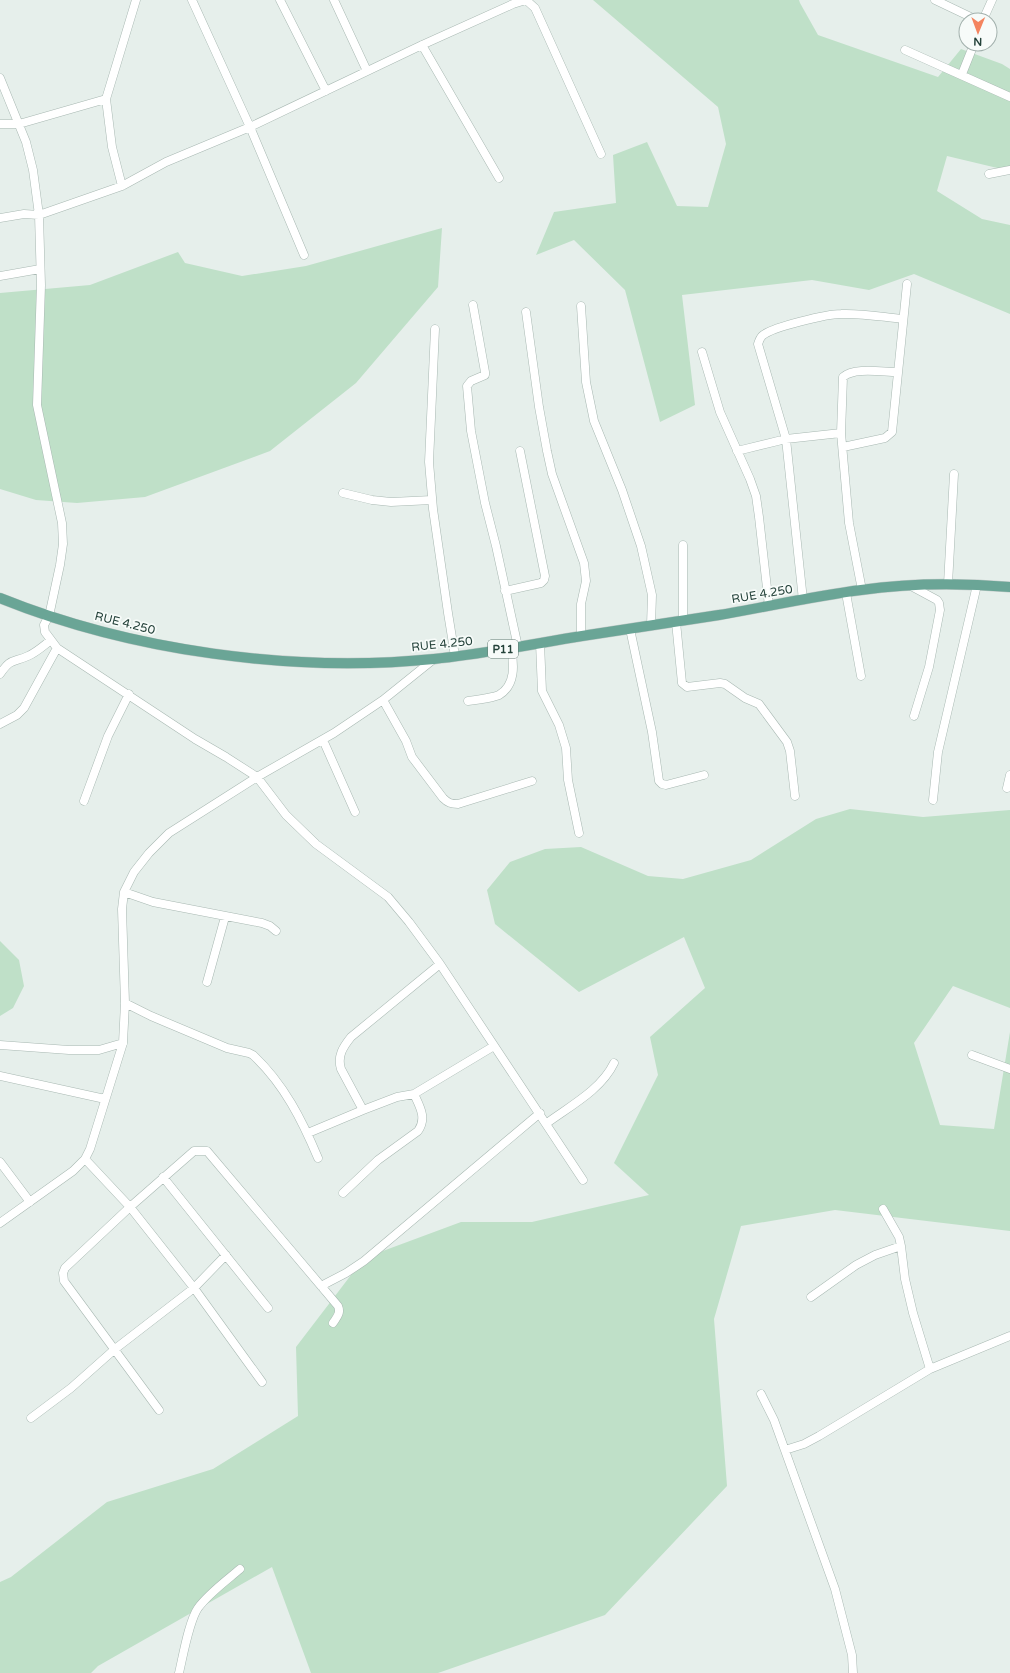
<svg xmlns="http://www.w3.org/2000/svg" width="1010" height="1673" font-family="'Varela Round',sans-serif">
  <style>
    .green { fill: #bfe0c8 }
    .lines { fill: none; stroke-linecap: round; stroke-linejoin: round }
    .minor-casing { stroke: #a8b8b2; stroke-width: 9 }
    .major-casing { stroke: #c2cac8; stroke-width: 11 }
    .minor { stroke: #fff; stroke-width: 8 }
    .major { stroke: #6aa596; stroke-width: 10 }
    .labels { text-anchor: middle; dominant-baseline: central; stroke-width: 3.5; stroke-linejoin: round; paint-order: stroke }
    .shield { fill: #f7fbf9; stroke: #637a73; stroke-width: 1 }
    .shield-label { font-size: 11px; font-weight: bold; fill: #24423a }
    .street-label { font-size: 12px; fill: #24423a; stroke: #f7fbf9 }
  </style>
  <rect width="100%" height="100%" fill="#e6efeb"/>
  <path class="green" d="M593,0H799L800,3L818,35L938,77L961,49L1002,64L1010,69V171L947,156L937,191L982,219L1010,225V314L914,274L869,290L812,280L682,295L695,405L660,422L625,290L574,240L536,255L554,212L616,203L613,155L647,142L677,206L708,207L726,144L718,107Z
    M442,228L438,287L356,383L270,451L145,497L77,503L36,500L0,489V293L90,285L178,252L185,263L242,276L306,266Z
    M850,809L923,817L1010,810V1008L953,986L914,1043L940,1125L994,1129L1010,1032V1231L835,1210L741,1226L714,1319L727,1486L605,1615L438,1673H311L272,1567L98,1666L91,1673H0V1582L11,1577L107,1502L213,1469L298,1416L296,1347L364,1258L461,1222H532L649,1195L614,1163L658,1075L650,1037L705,988L684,937L579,992L495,924L487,890L510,862L545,849L581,847L648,876L683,879L751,860L816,819Z
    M0,941L19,960L24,986L13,1008L0,1016Z"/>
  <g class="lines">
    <g class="minor-casing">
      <path id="minor" d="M192,0L250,127L304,255
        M280,0L326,91
        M334,0L367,71
        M935,0L977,20
        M983,20L992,0
        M422,45L499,178
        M905,50L1010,97
        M962,74L974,44
        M0,78L26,142L33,170L39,215L41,285L37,405L62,523L63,544L60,565L49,616L44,625L45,632L57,648L195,739L226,757L257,777L286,815L316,844L388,897L409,922L440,964L583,1180
        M106,99L112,147L122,186
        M0,124H19L106,99L136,0
        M989,174L1010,170
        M0,218L24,214L39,215L122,186L166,162L250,127L422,45L513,4L526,0L535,8L601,154
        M0,276L40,269
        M473,305L485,372V375L471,381L467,386L471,431L485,503L496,546L518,647
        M581,306L586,382L594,421L622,490L641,546L652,595L651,625
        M526,312L539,407L547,451L552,474L584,563L586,581L581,604V636
        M435,329L429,462L433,509L448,613L455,656
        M702,352L720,412L750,479L756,496L759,517L769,606
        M843,447L885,438L892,432L907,284
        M737,451L786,439L841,433
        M343,493L372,500L391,502L432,500
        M948,584L954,474
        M911,586L937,600L939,603L940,610L929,667L914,716
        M862,590L849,523L841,433L843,377C854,367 882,372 897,372
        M505,591L541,583L544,580L545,576L520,451
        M846,593L861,676
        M803,600L786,439L758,344C759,341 760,338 762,336C771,327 828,314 841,314C862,313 882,317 903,319
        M683,620V545
        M676,622L682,683L687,687L720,683L725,684L745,698L759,704L787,742L790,751L795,796
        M630,629L652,732L659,781L662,784L666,785L704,775
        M540,643L542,691L559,725L566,748L568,780L579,833
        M0,674C11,658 12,663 28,656C37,652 43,646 51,640
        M383,700L406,741L412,757L443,798C448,803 451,804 458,804L532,781
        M468,701C476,700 492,698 499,695C516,685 514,664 511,648
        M0,724L17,715L24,708L57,648
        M323,740L355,812
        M1007,788L1010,775
        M933,800L938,752L977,585
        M84,801L108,736L129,694
        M124,892L153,902L262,923L270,926L276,931
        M207,982L225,917
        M125,1003L151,1016L227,1048L249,1053L253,1055C284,1084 302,1120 318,1158
        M0,1045L69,1050H99L123,1043
        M972,1055L1010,1069
        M0,1076L105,1099
        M363,1110L341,1069C337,1056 343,1047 351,1037L440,964
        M547,1123C570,1106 601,1090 614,1063
        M308,1133L363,1110L397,1097L414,1094L494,1046
        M85,1159L130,1207L194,1288L262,1382
        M0,1162L30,1202
        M163,1177L268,1308
        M343,1193L378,1160L418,1131C427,1118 420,1107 414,1094
        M883,1209L899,1237L901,1246L905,1279L913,1313L930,1369
        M0,1223L73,1171L85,1159L90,1149L123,1043L125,1003L122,909L124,892L134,872L149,853L169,833L257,777L334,733L383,700L434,659
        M321,1286L346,1273L364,1261L540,1113
        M811,1297L856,1265L875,1255L901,1246
        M761,1394L774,1420L835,1589L852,1655L853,1673
        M159,1410L64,1281L63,1273L65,1268L130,1207L194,1151H207L338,1306C341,1313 337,1317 333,1323
        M31,1418L71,1388L115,1349L194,1288L226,1255
        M785,1450L804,1444L819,1436L930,1369L1010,1336
        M179,1673C183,1656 189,1621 198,1608C209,1593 226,1581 240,1569"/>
    </g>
    <g class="major-casing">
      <path id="major" d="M0,598C131,651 293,673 434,659C484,654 533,644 582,636C628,629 673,622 719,615C766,607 814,596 861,590C911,583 960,583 1010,587"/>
    </g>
    <use href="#minor" class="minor"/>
    <use href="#major" class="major"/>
  </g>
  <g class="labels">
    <rect class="shield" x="488" y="640" width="30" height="18" rx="3"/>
    <g class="shield-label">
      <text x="503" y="649">P11</text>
    </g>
    <g class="street-label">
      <text transform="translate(762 594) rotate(-10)">RUE 4.250</text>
      <text transform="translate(125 623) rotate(14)">RUE 4.250</text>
      <text transform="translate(442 644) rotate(-6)">RUE 4.250</text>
    </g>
  </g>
  <g transform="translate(978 32) rotate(181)"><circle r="19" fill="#f7fbf9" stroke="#a3b1ad"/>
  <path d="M0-3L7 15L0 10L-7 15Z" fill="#f4845f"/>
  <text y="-6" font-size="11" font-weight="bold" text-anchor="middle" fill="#24423a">N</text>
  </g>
</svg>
